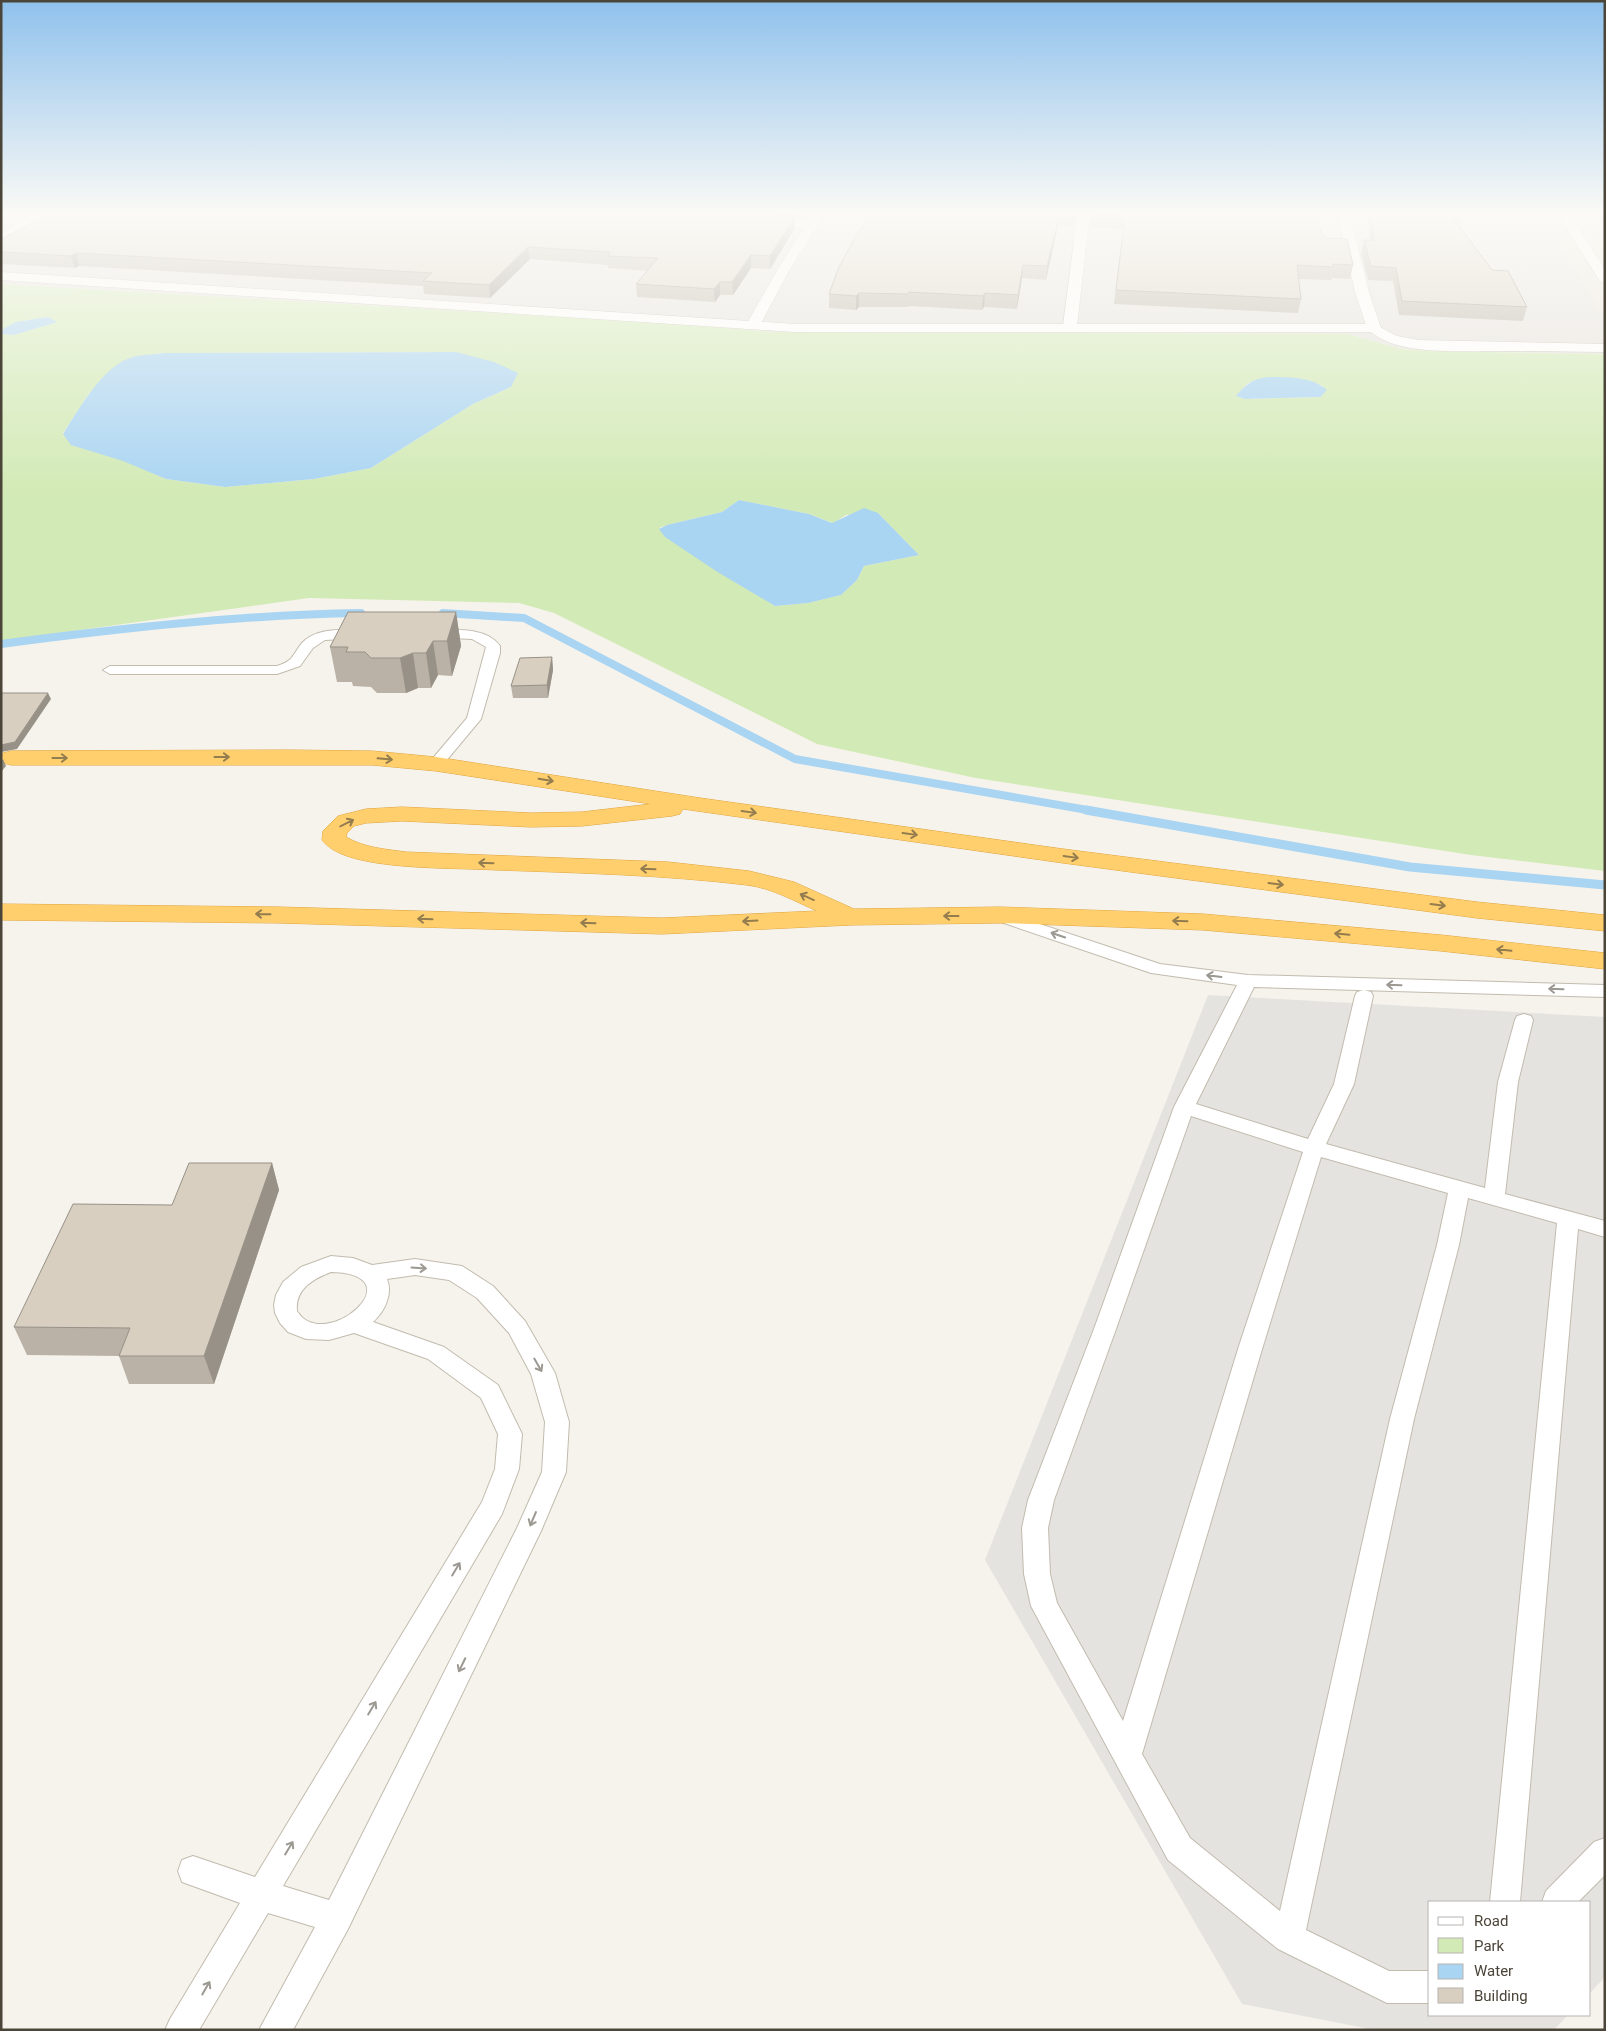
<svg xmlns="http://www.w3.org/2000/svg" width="1606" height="2031" font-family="Roboto,sans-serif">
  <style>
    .residential { fill: #eae5da }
    .industrial { fill: #e6e2dd }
    .green { fill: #d2eab5; fill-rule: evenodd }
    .parking { fill: #e5e3e0 }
    .water { fill: #a9d4f2 }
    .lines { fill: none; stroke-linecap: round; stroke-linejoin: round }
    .stream-far1 { stroke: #a9d4f2; stroke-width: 8 }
    .stream { stroke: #a9d4f2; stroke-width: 9 }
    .service-casing { stroke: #c2bbae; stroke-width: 2 }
    .minor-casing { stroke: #c2bbae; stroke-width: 1 }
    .tertiary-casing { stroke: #c2bbae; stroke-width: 1 }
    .motorway-casing { stroke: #e0a43c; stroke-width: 1 }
    .service { fill: #fff; fill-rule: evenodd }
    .minor { fill: #fff; fill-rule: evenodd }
    .tertiary { fill: #fff; fill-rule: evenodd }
    .motorway { fill: #ffcf6e; fill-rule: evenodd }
    .wall { fill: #bab2a6 }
    .shaded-wall { fill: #979187 }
    .building { fill: #d8cfc1; stroke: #979187 }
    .oneway { stroke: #937c4e }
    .oneway2 { stroke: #9c9892 }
  </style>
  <rect width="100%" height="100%" fill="#f6f3ec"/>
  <path class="residential" d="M1539,211H1605V320L1593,302Z"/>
  <path class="industrial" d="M1,211H1539L1605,319V354L1426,351L1401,349L1348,334L773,332L667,323L1,284Z"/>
  <path class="green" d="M1,284L667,323L773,332L1348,334L1401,349L1426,351L1605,354V871L1471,855L976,778L817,744L554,613L519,603L309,598L1,641ZM48,317L56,322L14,335L2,333L16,322ZM456,352L511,387L473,404L371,468L314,479L225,487L166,479L63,433L90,392L133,357L164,353ZM1267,377L1302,379L1323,386L1320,397L1245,399L1236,396L1248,383ZM739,500L809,514L833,523L846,515L878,513L919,555L864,566L857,580L841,595L808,603L775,606L659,528L667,525L722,512Z"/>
  <path class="parking" d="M1208,995L1605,1017V1977L1590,1993V1902H1430V2015H1568L1554,2030H1375L1242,2004L985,1560Z"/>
  <path class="water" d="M48,317L57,322L14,335L2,334L3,329L16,322Z
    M456,352L494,362L518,373L511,387L473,404L371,468L314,479L225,487L166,479L123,461L71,445L63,434C79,409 103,365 133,357C143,354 154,355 164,353Z
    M1267,377C1286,377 1312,376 1327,390L1320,397L1245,399L1236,396C1245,385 1252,379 1267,377Z
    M739,500L809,514L832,523L864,508L878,513L919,555L864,566L857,580L841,595L808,603L775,606L716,571L665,537L659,529L667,525L722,512Z"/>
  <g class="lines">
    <path class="stream-far1" d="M443,613L524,618L795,759L1093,811
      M1,644C121,628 240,615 361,613"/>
    <path class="stream" d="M1086,810L1410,867L1605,885"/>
    <g class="service-casing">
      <path id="service" d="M342,630H362L369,634L362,638L325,640L313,648L300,666L277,674H110L103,670L110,666H277C294,661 292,655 302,643C312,632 328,630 342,630Z
        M435,630C456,630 486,627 500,646V653L481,719L441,767H431L428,764L467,718L486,647L472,639L430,637L428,634L430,631Z
        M1001,911L1160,964L1248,975L1605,985V997L1254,987L1196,1104L1308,1139L1334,1084L1355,996L1357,992L1364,990L1371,992L1373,996L1354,1084L1326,1144L1485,1188L1498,1082L1515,1020L1517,1016L1524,1014L1531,1016L1533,1020L1518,1082L1505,1194L1605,1221V1237L1578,1229L1520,1902H1490L1557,1223L1468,1198L1459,1245L1414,1419L1306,1930L1389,1971H1430V2003H1387L1278,1949L1168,1860L1031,1606L1024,1574L1022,1528L1028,1500L1094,1329L1174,1107L1237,985L1151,973L995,920L992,916L995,912ZM1191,1116L1303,1152L1239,1346L1123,1721L1057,1603L1050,1574L1048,1528L1054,1500L1116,1329ZM1321,1157L1448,1193L1437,1245L1390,1419L1280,1911L1190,1838L1142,1754L1263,1346Z
        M331,1256L353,1258L372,1265L415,1259L462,1266L493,1286L525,1321L555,1373L569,1422L566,1472L541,1531L348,1929L293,2030H259L315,1927L268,1913L199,2030H165L170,2019L240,1903L182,1882L178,1871L182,1860L193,1856L255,1877L482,1502L495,1469L498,1434L481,1398L428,1359L354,1333L329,1340L306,1339L288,1332L280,1323L275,1313L274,1305L276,1295L283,1282L301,1267ZM331,1272C418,1274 324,1355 297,1311C295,1289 313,1279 331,1272ZM415,1275L449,1280L477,1298L509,1333L531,1374L545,1422L542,1472L517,1528L329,1900L283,1886L502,1514L519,1469L522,1434L498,1385L444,1347L373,1322C385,1311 393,1294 387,1279Z
        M1605,1838V1875L1578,1902H1542L1546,1891L1594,1842Z"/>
    </g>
    <g class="minor-casing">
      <path id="minor" d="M815,211H827L790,269L760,325L758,328H748L746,325L778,269L805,227L759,225L753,221L759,217L809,220Z
        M1078,211H1090L1077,326L1070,330L1063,326Z
        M1337,211H1349L1369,292L1381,328L1379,331L1374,332L1367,328L1355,292Z
        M1556,211H1605V216L1570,215L1605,269V284L1599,280Z"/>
    </g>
    <g class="tertiary-casing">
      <path id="tertiary" d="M38,211H53L1,242V233Z
        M1,272L795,324H1374L1397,336L1419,340L1605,344V352C1570,352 1536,351 1501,351C1464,350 1401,357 1371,332H795L1,280Z"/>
    </g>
    <g class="motorway-casing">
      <path id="motorway" d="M289,750L372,751L436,757L700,798L1063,849L1477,902L1605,915V931L1477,918L1063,863L683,809L680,814L672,816L582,826L531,827L402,821L366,823L354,826L347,833L346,837C365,848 385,849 406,852L668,862L749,871L794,882L854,909L1000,907L1203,914L1441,935L1605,953V969L1441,951L1203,930L1000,923L851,925L662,934L279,923L1,920V904L279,907L662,918L817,911C794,901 772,888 747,885C664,875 581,873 497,870C457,868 416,869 377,863C359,860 333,855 322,840L323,831L338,816L366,809L402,807L531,813L582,812L651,804L436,771L372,765H11L3,763L1,760L3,753L11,751Z"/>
    </g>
    <use href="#service" class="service"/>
    <use href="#minor" class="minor"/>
    <use href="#tertiary" class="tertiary"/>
    <use href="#motorway" class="motorway"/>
  </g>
  <path class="wall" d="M56,211H806L802,218L795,217V228L770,269L751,268L733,295H720L715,302L637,297L636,284L648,271L608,268V265L530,259L490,298L424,294L423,286L79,266L75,268L1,264V239Z
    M1078,211L1074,227L1058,226L1046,280L1022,278L1017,309L984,307L982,310L908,306V307H859L856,310L829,308V294L863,228Z
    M1091,211L1324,238L1353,265L1350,279L1332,278L1331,280L1298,279L1301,299L1298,313L1114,304L1123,229L1090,227Z
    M1366,211H1460L1461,213L1459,225L1492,270L1527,307L1523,321L1399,315L1393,281L1368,280L1361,253L1364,240H1370L1368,221Z
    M1599,211H1605V228L1597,218Z
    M456,612L461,646L452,676L438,675L431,688H418L406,693H377L371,687L353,686L352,682H337L330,647Z
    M552,657L553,670L548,698H513L511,686Z
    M272,1163L279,1190L214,1384H129L119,1356L27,1355L14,1327L172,1205Z"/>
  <path class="shaded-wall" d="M802,211H806L802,218Z
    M1076,211H1078L1074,227L1075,214Z
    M1060,213L1058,226L1046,280L1047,266Z
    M795,216V228L770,269V256Z
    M528,247L530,259L490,298L489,285Z
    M76,253L79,266L75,268L71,256Z
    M751,255V268L733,295L732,282Z
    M1023,265L1022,278L1017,309L1018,295Z
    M720,282V295L715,302L714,289Z
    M859,293V307L856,310V296Z
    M985,293L984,307L982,310L983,296Z
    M456,612L461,646L452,676L447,641Z
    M433,641L438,675L431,688L426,653Z
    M413,653L418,688L406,693L400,658Z
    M552,657L553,670L548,698L547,685Z
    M48,693L51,699L17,749L1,752V745Z
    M3,759L6,766L1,772V762Z
    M272,1163L279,1190L214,1384L204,1356Z"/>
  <path class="building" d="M56,211H696L795,216L770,256L751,255L732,282H720L714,289L636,284L658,258L608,256L610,252L528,247L489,285L423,281L432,273L76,253L71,256L1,252V239Z
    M872,211H1076L1075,214L1060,213L1047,266L1023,265L1018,295L985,293L983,296L909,292L908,294L859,293L856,296L829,294L839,267L860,228H863Z
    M1092,211H1305L1313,212L1324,238L1347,239L1353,265L1333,264L1334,267L1297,265L1301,299L1116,290L1125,216L1091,215Z
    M1371,211H1460L1461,213H1449L1492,270L1508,271L1527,307L1402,301L1396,268L1371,266L1364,240H1374Z
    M1601,211H1605V216Z
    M348,612H456L447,641H433L426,653H413L400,658H371L365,652H346L348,647H330Z
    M552,657L547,685L511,686L520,658Z
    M1,693H48L15,742L1,745Z
    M189,1163H272L204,1356H119L130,1328L14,1327L73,1204L172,1205Z"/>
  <defs><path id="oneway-shaft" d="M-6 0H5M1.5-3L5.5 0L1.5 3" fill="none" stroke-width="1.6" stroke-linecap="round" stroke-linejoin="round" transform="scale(1.25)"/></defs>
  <g class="oneway">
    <use href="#oneway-shaft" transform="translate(222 757)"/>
    <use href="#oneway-shaft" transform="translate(60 758)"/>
    <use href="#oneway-shaft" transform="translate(385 759) rotate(5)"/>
    <use href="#oneway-shaft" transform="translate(546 780) rotate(9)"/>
    <use href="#oneway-shaft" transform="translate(749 812) rotate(8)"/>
    <use href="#oneway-shaft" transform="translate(347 823) rotate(-27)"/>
    <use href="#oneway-shaft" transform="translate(910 834) rotate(8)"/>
    <use href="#oneway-shaft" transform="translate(1071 857) rotate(8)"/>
    <use href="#oneway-shaft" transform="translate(486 863) rotate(-178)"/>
    <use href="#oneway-shaft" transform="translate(648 869) rotate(-178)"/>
    <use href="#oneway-shaft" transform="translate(1276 884) rotate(7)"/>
    <use href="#oneway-shaft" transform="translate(807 897) rotate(-156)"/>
    <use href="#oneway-shaft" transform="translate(1438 905) rotate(7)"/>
    <use href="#oneway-shaft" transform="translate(263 914) rotate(-179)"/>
    <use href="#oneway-shaft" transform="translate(951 916) rotate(180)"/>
    <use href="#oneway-shaft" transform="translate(425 919) rotate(-178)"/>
    <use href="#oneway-shaft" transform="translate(750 921) rotate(177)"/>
    <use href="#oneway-shaft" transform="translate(1180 921) rotate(-178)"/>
    <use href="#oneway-shaft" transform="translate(588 923) rotate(-178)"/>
    <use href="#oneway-shaft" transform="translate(1342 934) rotate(-175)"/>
    <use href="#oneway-shaft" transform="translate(1504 950) rotate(-174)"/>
  </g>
  <g class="oneway2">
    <use href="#oneway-shaft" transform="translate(1058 935) rotate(-161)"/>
    <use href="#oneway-shaft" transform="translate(1214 976) rotate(-173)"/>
    <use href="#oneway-shaft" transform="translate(1394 985) rotate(-178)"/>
    <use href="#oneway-shaft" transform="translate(1556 989) rotate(-178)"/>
    <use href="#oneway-shaft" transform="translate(419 1268) rotate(4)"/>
    <use href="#oneway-shaft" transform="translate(538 1365) rotate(60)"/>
    <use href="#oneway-shaft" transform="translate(533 1519) rotate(113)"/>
    <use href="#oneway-shaft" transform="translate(456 1569) rotate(-59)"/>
    <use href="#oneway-shaft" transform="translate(462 1665) rotate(116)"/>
    <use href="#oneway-shaft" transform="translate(372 1708) rotate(-59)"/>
    <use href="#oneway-shaft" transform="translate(289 1848) rotate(-59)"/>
    <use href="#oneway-shaft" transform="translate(206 1988) rotate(-60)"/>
  </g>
  <linearGradient id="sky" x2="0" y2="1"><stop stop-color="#8fc1ec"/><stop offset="0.43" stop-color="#fbfaf6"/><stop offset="1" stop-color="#fbfaf6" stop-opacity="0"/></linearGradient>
  <rect width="1606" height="496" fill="url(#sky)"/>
  <rect width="1606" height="2031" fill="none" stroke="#4b4439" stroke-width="5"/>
  <rect x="1428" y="1901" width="162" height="115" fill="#ffffff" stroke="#b7b4b0"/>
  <rect x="1438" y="1917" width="25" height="8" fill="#ffffff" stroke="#b7b4b0"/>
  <text x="1474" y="1926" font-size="15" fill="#4b4439">Road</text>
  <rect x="1438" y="1938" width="25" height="15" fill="#d2eab5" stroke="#b7b4b0"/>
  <text x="1474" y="1951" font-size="15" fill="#4b4439">Park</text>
  <rect x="1438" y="1964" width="25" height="15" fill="#a9d4f2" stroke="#b7b4b0"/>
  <text x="1474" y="1976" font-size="15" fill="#4b4439">Water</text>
  <rect x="1438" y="1988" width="25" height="15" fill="#d8cfc1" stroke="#b7b4b0"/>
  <text x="1474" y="2001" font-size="15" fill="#4b4439">Building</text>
</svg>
